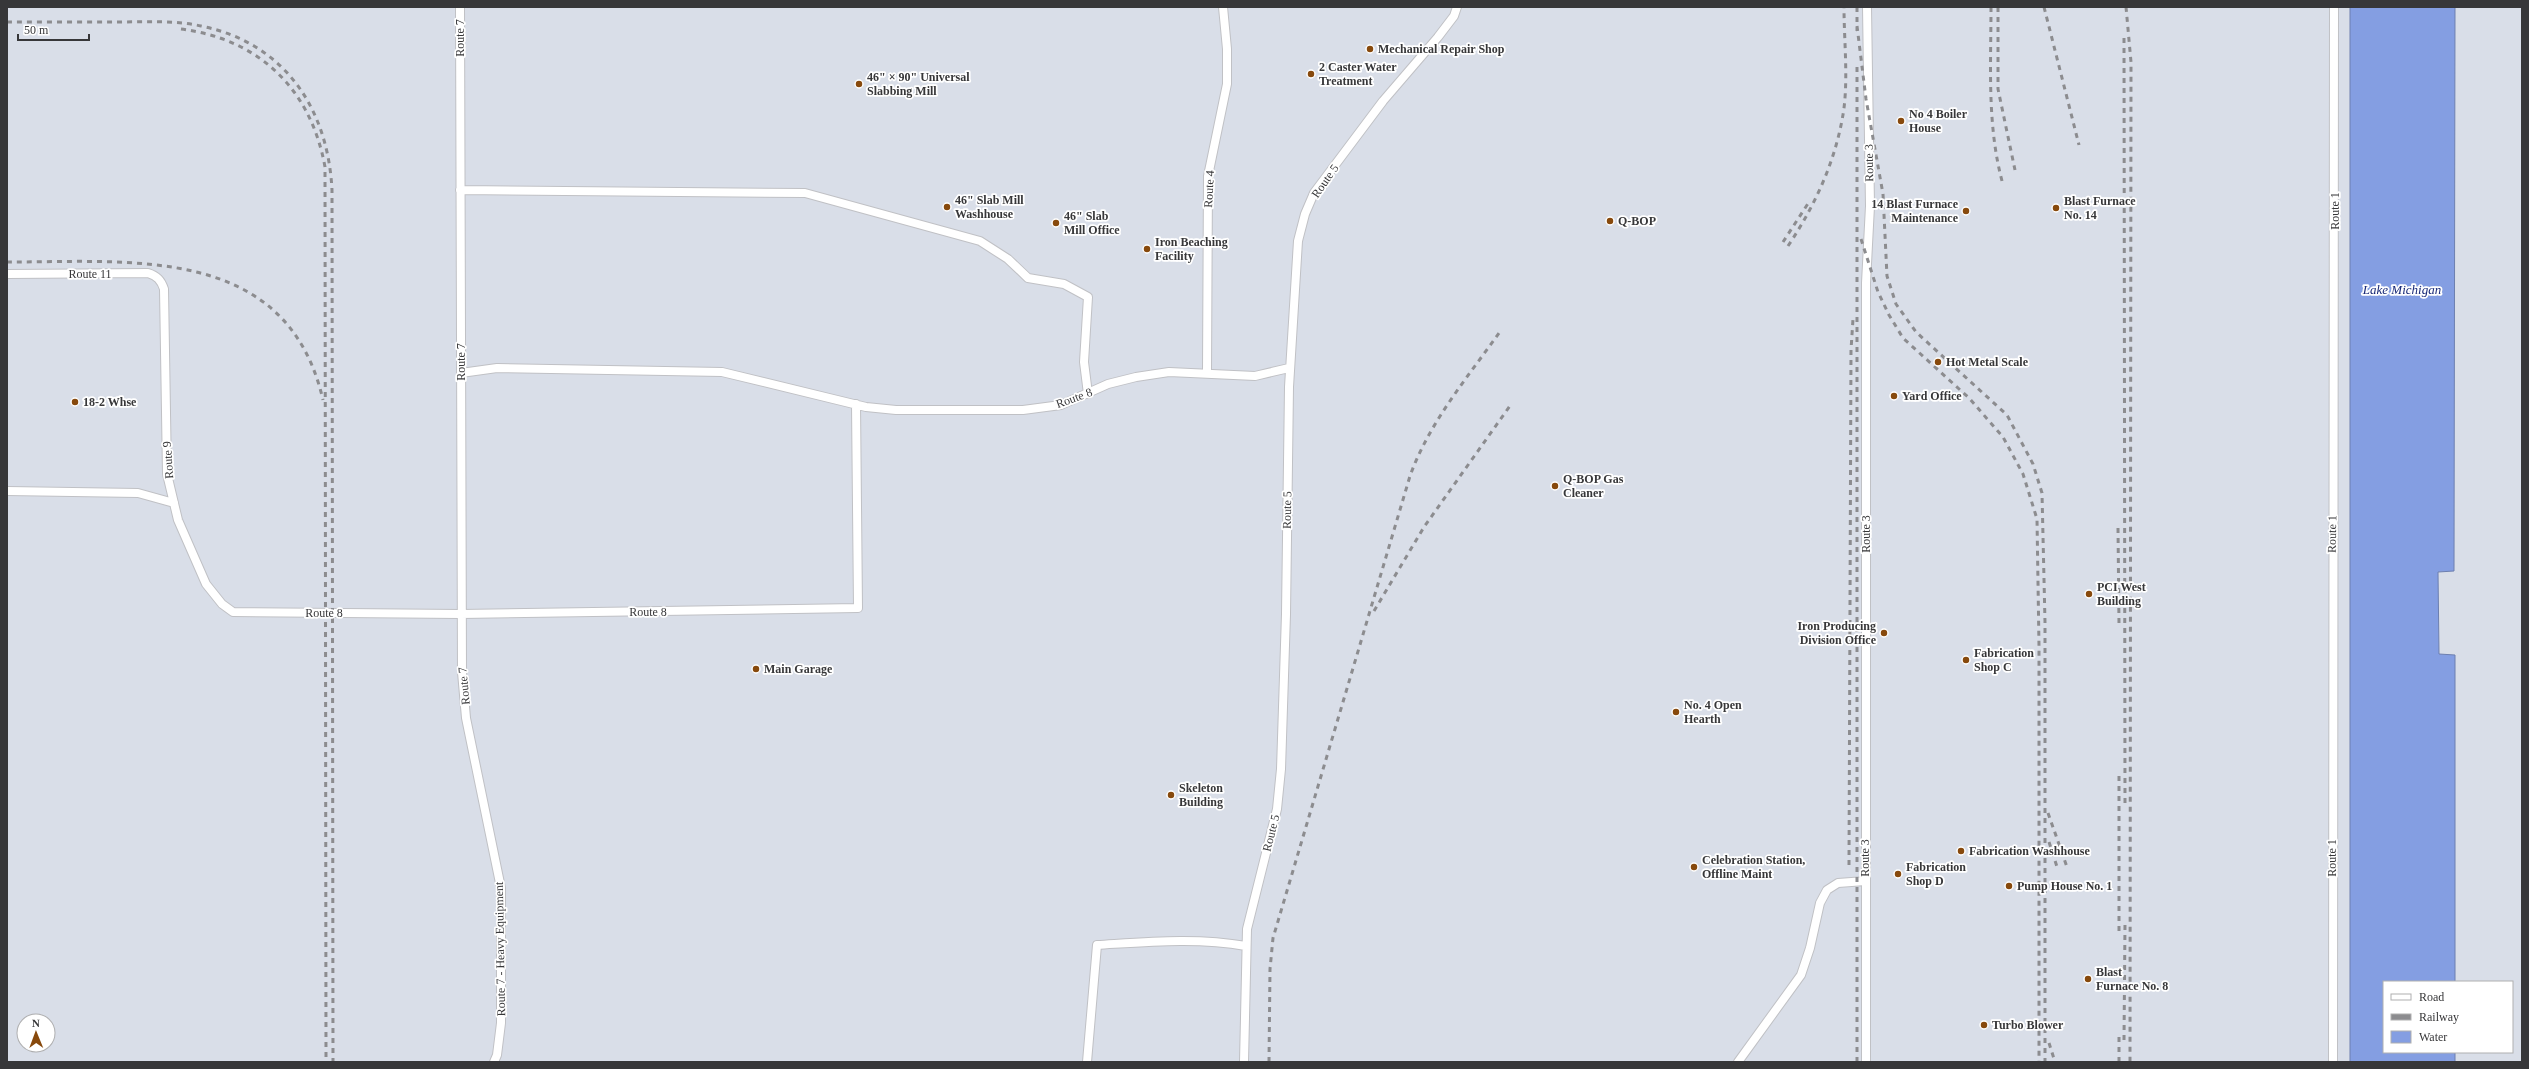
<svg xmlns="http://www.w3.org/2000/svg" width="2529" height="1069" font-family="Georgia,serif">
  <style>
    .built { fill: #d9dee8; fill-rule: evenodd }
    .water { fill: #849ee2; stroke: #6d7faf }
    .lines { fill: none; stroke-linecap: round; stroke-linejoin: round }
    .minor-casing { stroke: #c0c1c5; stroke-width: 10 }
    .minor { stroke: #fff; stroke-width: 8 }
    .rail { stroke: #8c8c8f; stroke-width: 3; stroke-dasharray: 5 5; stroke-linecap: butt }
    .poi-dot { fill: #87490c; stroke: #fff; stroke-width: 1.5 }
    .labels { text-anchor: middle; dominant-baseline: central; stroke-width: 3.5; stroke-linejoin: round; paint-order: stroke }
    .street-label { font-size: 12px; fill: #373739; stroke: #fff }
    .poi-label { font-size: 12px; font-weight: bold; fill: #373739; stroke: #fff; text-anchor: start }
    .water-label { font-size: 13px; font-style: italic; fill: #182977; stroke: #fff }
  </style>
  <rect width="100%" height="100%" fill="#e9eaee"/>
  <path class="built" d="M7,7H2350V1062H7ZM24,1021H48V1045H24Z
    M2455,7H2522V1062H2455V1052H2512V982H2455V655H2439L2438,572L2454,571Z"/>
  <path class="water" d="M2350,7H2455L2454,571L2438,572L2439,654L2455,655V982H2384V1052H2455V1062H2350Z"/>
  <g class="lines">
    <g class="minor-casing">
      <path id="minor" d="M460,7L462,672L466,718L501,888V1023L497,1055L494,1062
        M460,190L805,193L980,241L1008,259L1028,278L1064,284L1088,297L1084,362L1088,394
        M7,274L148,273C157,276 161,280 164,289L167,474L178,520L206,584L222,604L233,612L461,614L858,608L856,404
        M461,373L497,368L722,372L866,407L896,410H1023L1061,405L1108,384L1136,377L1169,372L1255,376L1289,368
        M1207,373L1208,176L1227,84V49L1223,7
        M7,491L138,493L174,503
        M1087,1062L1097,945C1146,942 1197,937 1246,946
        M1244,1062L1247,929L1277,809L1281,769L1286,614L1289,387L1298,241L1305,214L1314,193L1383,101L1438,37L1454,16L1457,7
        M1738,1062L1801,975L1810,948L1820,903L1827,890L1838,883L1865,881
        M1866,1062V283L1870,206L1867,7
        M2333,1062C2331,710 2336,359 2334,7"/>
    </g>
    <use href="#minor" class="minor"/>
    <path class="rail" d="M1857,7V31
      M1991,7C1991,66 1987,124 2002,181
      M1998,7V89L2015,170
      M2044,7L2079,145
      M2126,7L2131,62L2130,1062
      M7,22C43,22 80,22 116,22C145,22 174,20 201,26C285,43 328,109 332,190L333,1062
      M1857,26L1866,99L1883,194L1887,276L1896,304L1916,332L2007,415L2033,464L2042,493L2045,622V1062
      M181,29C259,39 311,89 325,167L326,1062
      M2124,38L2125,806
      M1861,239L1878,292L1889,315L1903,338L1969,398L2003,437L2023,474L2037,519L2039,646V1062
      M1783,242L1809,202
      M1788,246C1816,204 1837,158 1844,108C1848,75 1844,40 1844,7
      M7,262C132,262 287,244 323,400
      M2118,528L2119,624
      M1374,611L1424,527L1512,403
      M2119,776V934
      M2048,813L2067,867
      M2049,842L2058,870
      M1849,865L1851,350L1853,319
      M2124,1040L2125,924
      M2049,1043L2055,1062
      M1269,1062L1270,969L1273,938L1410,476C1429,423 1467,378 1499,333
      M1857,1062V63
      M2119,1062V1032"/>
  </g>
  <g class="poi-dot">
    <circle cx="1370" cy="49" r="4"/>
    <circle cx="1311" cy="74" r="4"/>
    <circle cx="859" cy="84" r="4"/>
    <circle cx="1901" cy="121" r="4"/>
    <circle cx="947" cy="207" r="4"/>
    <circle cx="2056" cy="208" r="4"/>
    <circle cx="1966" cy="211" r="4"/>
    <circle cx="1610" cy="221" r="4"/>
    <circle cx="1056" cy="223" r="4"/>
    <circle cx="1147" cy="249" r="4"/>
    <circle cx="1938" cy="362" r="4"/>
    <circle cx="1894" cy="396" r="4"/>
    <circle cx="75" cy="402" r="4"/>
    <circle cx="1555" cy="486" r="4"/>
    <circle cx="2089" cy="594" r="4"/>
    <circle cx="1884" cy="633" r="4"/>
    <circle cx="1966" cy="660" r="4"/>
    <circle cx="756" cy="669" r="4"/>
    <circle cx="1676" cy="712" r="4"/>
    <circle cx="1171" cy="795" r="4"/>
    <circle cx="1961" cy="851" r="4"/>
    <circle cx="1694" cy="867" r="4"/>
    <circle cx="1898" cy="874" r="4"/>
    <circle cx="2009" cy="886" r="4"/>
    <circle cx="2088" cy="979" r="4"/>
    <circle cx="1984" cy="1025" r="4"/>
  </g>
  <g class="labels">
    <g class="street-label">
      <text transform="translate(460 38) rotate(-90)">Route 7</text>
      <text transform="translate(1869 163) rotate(-91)">Route 3</text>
      <text transform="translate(1325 181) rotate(-55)">Route 5</text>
      <text transform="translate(1209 189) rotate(-87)">Route 4</text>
      <text transform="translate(2335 211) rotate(-90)">Route 1</text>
      <text x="90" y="274">Route 11</text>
      <text transform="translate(461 362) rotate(-90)">Route 7</text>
      <text transform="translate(1074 398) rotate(-20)">Route 8</text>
      <text transform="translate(168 460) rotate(-94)">Route 9</text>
      <text transform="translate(1287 510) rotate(-89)">Route 5</text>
      <text transform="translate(1866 534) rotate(-90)">Route 3</text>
      <text transform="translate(2332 534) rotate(-89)">Route 1</text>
      <text x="648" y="612">Route 8</text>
      <text x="324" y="613">Route 8</text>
      <text transform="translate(464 686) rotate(-95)">Route 7</text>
      <text transform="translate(1271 833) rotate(-76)">Route 5</text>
      <text transform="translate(1865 858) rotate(-90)">Route 3</text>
      <text transform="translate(2332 858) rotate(-90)">Route 1</text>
      <text transform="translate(500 949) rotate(-91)">Route 7 - Heavy Equipment</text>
    </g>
    <g class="poi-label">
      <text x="1378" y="49">Mechanical Repair Shop</text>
      <text x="1319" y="67">2 Caster Water<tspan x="1319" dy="14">Treatment</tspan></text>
      <text x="867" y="77">46" × 90" Universal<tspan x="867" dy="14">Slabbing Mill</tspan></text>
      <text x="1909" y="114">No 4 Boiler<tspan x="1909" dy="14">House</tspan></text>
      <text x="955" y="200">46" Slab Mill<tspan x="955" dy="14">Washhouse</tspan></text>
      <text x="2064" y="201">Blast Furnace<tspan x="2064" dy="14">No. 14</tspan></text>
      <text x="1958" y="204" text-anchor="end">14 Blast Furnace<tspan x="1958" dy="14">Maintenance</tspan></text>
      <text x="1064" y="216">46" Slab<tspan x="1064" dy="14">Mill Office</tspan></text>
      <text x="1618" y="221">Q-BOP</text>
      <text x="1155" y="242">Iron Beaching<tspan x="1155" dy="14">Facility</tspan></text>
      <text x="1946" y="362">Hot Metal Scale</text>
      <text x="1902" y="396">Yard Office</text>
      <text x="83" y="402">18-2 Whse</text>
      <text x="1563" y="479">Q-BOP Gas<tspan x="1563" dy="14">Cleaner</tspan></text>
      <text x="2097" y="587">PCI West<tspan x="2097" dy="14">Building</tspan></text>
      <text x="1876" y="626" text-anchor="end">Iron Producing<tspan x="1876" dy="14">Division Office</tspan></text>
      <text x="1974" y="653">Fabrication<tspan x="1974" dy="14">Shop C</tspan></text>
      <text x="764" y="669">Main Garage</text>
      <text x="1684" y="705">No. 4 Open<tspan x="1684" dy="14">Hearth</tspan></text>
      <text x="1179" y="788">Skeleton<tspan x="1179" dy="14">Building</tspan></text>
      <text x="1969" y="851">Fabrication Washhouse</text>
      <text x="1702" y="860">Celebration Station,<tspan x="1702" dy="14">Offline Maint</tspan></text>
      <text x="1906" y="867">Fabrication<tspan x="1906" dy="14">Shop D</tspan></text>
      <text x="2017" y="886">Pump House No. 1</text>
      <text x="2096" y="972">Blast<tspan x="2096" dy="14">Furnace No. 8</tspan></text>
      <text x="1992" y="1025">Turbo Blower</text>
    </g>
    <g class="water-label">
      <text x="2402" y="289">Lake Michigan</text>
    </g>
  </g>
  <rect width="2529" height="1069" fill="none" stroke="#373739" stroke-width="16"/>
  <rect x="2383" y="981" width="130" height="72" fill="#ffffff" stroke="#afafb0"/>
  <rect x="2391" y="994" width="20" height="6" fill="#ffffff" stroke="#afafb0"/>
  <text x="2419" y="1001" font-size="12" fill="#373739">Road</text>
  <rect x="2391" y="1014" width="20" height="6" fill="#8c8c8f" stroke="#afafb0"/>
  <text x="2419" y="1021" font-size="12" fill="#373739">Railway</text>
  <rect x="2391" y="1031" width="20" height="12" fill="#849ee2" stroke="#afafb0"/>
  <text x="2419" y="1041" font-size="12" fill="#373739">Water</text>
  <g transform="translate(36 1033) rotate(359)"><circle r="19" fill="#ffffff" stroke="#afafb0"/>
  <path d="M0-3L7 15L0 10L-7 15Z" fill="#87490c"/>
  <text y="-6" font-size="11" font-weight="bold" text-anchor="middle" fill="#373739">N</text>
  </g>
  <path d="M18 34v6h71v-6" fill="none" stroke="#373739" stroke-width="2"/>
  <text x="24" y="34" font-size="12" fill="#373739" stroke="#ffffff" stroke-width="3" paint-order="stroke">50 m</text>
</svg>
